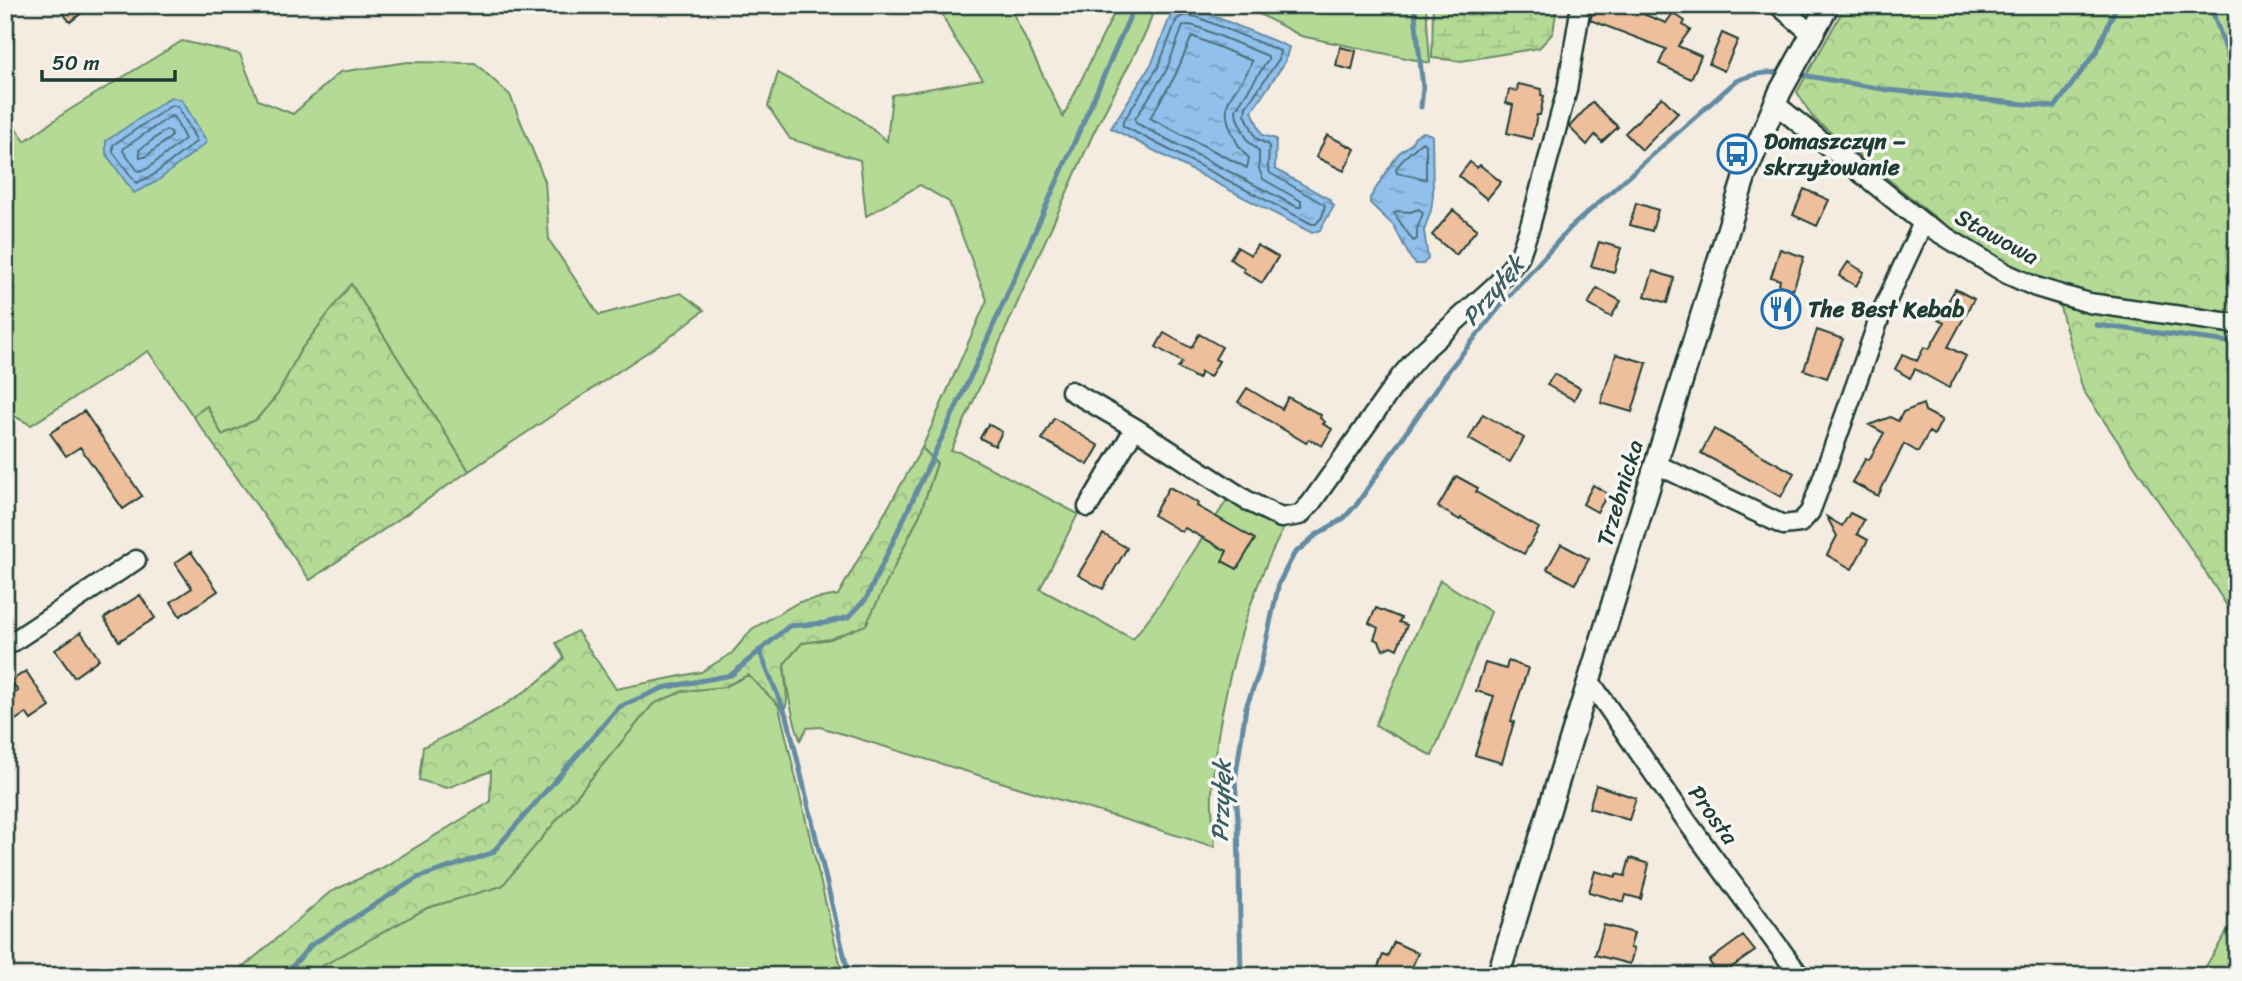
<svg xmlns="http://www.w3.org/2000/svg" width="2242" height="981" font-family="Sriracha,sans-serif">
  <style>
    .grass { fill: #b4da96; stroke: #6a8c65; stroke-width: 2 }
    .forest { fill: url(#forest-crowns); stroke: #6a8c65; stroke-width: 2 }
    .wetland { fill: url(#wetland-marsh); stroke: #6a8c65; stroke-width: 2 }
    .water { fill: url(#water-ripples); stroke: #638ca2; stroke-width: 2 }
    .lines { fill: none; stroke-linecap: round; stroke-linejoin: round }
    .shore { stroke: #4d717e; stroke-width: 2 }
    .stream { stroke: #638ca2; stroke-width: 5 }
    .building { fill: #edbf9d; stroke: #1f3d34; stroke-width: 2 }
    .minor-casing { stroke: #1f3d34; stroke-width: 23 }
    .tertiary-casing { stroke: #1f3d34; stroke-width: 26 }
    .minor { stroke: #f6f6f2; stroke-width: 18 }
    .tertiary { stroke: #f6f6f2; stroke-width: 21 }
    .labels { text-anchor: middle; dominant-baseline: central; stroke-width: 7; stroke-linejoin: round; paint-order: stroke }
    .poi-label { font-size: 23px; font-weight: bold; fill: #1f3d34; stroke: #f6f6f2; text-anchor: start }
    .street-label { font-size: 23px; fill: #1f3d34; stroke: #f6f6f2 }
    .water-label { font-size: 24px; font-style: italic; fill: #3c5e62; stroke: #f6f6f2 }
  </style>
  <defs>
    <pattern id="forest-crowns" width="20" height="18" patternUnits="userSpaceOnUse" patternTransform="scale(1.75)"><rect width="20" height="18" fill="#b4da96"/><path d="M2 6a3 3 0 1 1 6 0M12 15a3 3 0 1 1 6 0" fill="none" stroke="#9abc82"/></pattern>
    <pattern id="wetland-marsh" width="20" height="14" patternUnits="userSpaceOnUse" patternTransform="scale(1.75)"><rect width="20" height="14" fill="#b4da96"/><path d="M1 5h8M5 5V1M11 12h8M15 12V8" fill="none" stroke="#9abc82"/></pattern>
    <pattern id="water-ripples" width="26" height="14" patternUnits="userSpaceOnUse" patternTransform="scale(1.75)"><rect width="26" height="14" fill="#91c0ec"/><path d="M2 4q2-2 4 0t4 0M15 11q2-2 4 0t4 0" fill="none" stroke="#769dc0"/></pattern>
  </defs>
  <rect width="100%" height="100%" fill="#f4ebe1"/>
  <filter id="ink" filterUnits="userSpaceOnUse"><feTurbulence type="fractalNoise" baseFrequency=".0143" numOctaves="2"/><feDisplacementMap in="SourceGraphic" scale="14" xChannelSelector="R" yChannelSelector="G"/><feConvolveMatrix kernelMatrix="1 2 1 2 8 2 1 2 1" color-interpolation-filters="sRGB"/></filter>
  <g filter="url(#ink)">
    <path class="grass" d="M940,5H1009L1063,117L1118,5H1155L1147,30L1094,132L951,451L960,452L1078,514L1040,589L1133,639L1161,602L1227,500L1285,526C1245,598 1216,712 1212,793C1211,811 1214,829 1215,847L820,727L807,728L800,740C791,713 787,692 784,664L802,643L830,639L866,624L920,514L937,463L922,448L987,300L949,202L920,185L866,216L860,160L790,139L768,106L778,73L857,117L887,141L892,95L983,79C968,57 946,32 940,5Z
      M1242,5H1426L1430,63L1301,36Z
      M182,41L240,54L258,100L293,114L340,72L408,62L475,63L510,95L545,181L549,240L599,315L681,293L704,310L670,337L469,471L351,284L300,351L278,394L256,420L222,435L207,406L193,416L148,351L31,425L10,414L5,416V113L25,141L66,112Z
      M1440,580L1491,612L1432,756L1375,725Z
      M748,675L778,703L843,976H311L315,970L427,908L502,886L653,704L683,691L724,687Z
      M2237,915V976H2200Z"/>
    <path class="forest" d="M1846,5H2237V622L2189,546L2083,390L2055,289L2012,268L1947,227L1813,118L1797,92Z
      M351,284L469,471L310,580L193,416L207,406L222,435L256,420L278,394L300,351Z
      M922,448L937,463L920,514L866,625L830,639L802,643L784,664L787,700L785,712L748,675L724,687L683,691L653,704L502,886L427,908L315,970L310,976H233L330,892L382,868L490,802L491,771L447,788L419,780L423,747C473,723 526,699 564,658L556,643L577,631L616,689L701,672L732,653L752,629L799,602L838,595Z"/>
    <path class="wetland" d="M1433,5H1557L1553,33L1539,48L1461,61L1432,58Z"/>
    <path class="water" d="M1181,8L1199,10L1289,47L1285,62L1252,111L1262,135L1276,139L1275,169L1329,199L1334,206L1320,230L1312,233L1111,128L1152,63L1172,12Z
      M171,97L182,100L207,142L156,182L134,193L106,154V141Z
      M1423,132L1432,135L1433,195L1431,210L1424,231L1428,259L1423,264H1416L1411,259L1394,226L1370,203V198L1390,166L1399,153L1411,144L1415,136Z"/>
    <g class="lines">
      <path class="shore" d="M1185,15L1197,17L1280,51L1279,59L1246,107L1245,114L1256,138L1269,145L1268,168L1270,173L1325,205L1322,217L1316,224H1312L1123,126V122L1158,67L1177,19Z
        M1187,25L1195,26L1268,56V60L1236,109L1237,118L1248,141L1259,151V169L1263,179L1301,201V207H1297L1136,123L1135,119L1166,71L1183,26Z
        M1192,36L1252,61C1244,89 1216,95 1231,130C1236,141 1240,150 1249,158L1247,168L1150,118L1175,76Z
        M172,105L178,107L197,141L152,176L136,183L113,152V145Z
        M171,116L174,117L185,139L147,169L138,171L123,151L124,148Z
        M166,130L171,132V137L145,157H140L139,150Z
        M1422,142L1426,145V179L1397,173L1396,169L1404,158Z
        M1419,209L1423,213L1417,229V239L1413,241L1394,213L1397,211L1410,212Z"/>
      <path class="stream" d="M1414,5L1423,88L1421,107
        M2210,5L2237,80
        M1796,74L1888,90L2055,107L2096,52L2117,5
        M2096,325L2237,343
        M759,650L788,720L849,976
        M284,976L311,945L417,878L492,853L619,707L663,688L731,675L789,626L825,623L849,617L866,599L975,367L1135,5
        M1241,976L1238,819L1235,781L1246,707L1259,673L1279,583L1294,554L1316,535L1343,519L1357,504L1449,370L1503,303L1570,228L1736,81C1754,74 1767,71 1786,73"/>
    </g>
    <path class="building" d="M57,5H92L70,22Z
      M1596,5H1620L1666,23L1673,13L1685,21L1683,25L1690,30L1678,46L1701,56L1691,79L1659,64L1666,49L1590,20Z
      M1722,33L1738,40L1724,71L1709,64Z
      M1340,47L1356,51L1352,70L1336,66Z
      M1518,84L1542,89L1541,95L1544,96L1540,115H1537L1532,139L1507,133L1513,105L1506,103L1509,90L1517,91Z
      M1662,97L1678,113L1642,150L1625,133Z
      M1592,102L1618,127L1602,142L1595,135L1587,145L1569,127Z
      M1327,135L1355,149L1344,171L1316,157Z
      M1470,162L1477,168L1480,165L1501,182L1487,199L1459,176Z
      M1804,189L1829,200L1817,226L1793,215Z
      M1636,203L1658,210L1652,231L1630,225Z
      M1453,210L1477,229L1456,255L1432,235Z
      M1599,242L1621,248L1614,272L1591,266Z
      M1257,245L1278,257L1262,283L1243,271L1244,268L1230,259L1237,247L1251,255Z
      M1780,249L1804,257L1793,290L1779,285L1780,280L1771,277Z
      M1848,262L1864,272L1856,286L1839,276Z
      M1653,271L1674,278L1667,303L1645,296Z
      M1597,288L1621,301L1611,317L1588,304Z
      M1955,289L1974,299L1948,347L1966,356L1949,388L1915,369L1910,378L1895,369L1903,354L1917,361L1924,347L1929,349L1944,323L1938,320Z
      M1777,298L1791,303L1785,319L1771,314Z
      M1817,330L1843,339L1827,378L1804,370Z
      M1164,333L1191,348L1199,334L1222,347L1215,359L1219,361L1210,377L1201,372L1198,379L1178,368L1182,362L1156,347Z
      M1616,354L1647,363L1632,412L1601,403Z
      M1554,374L1580,388L1574,400L1547,385Z
      M1247,388L1282,409L1288,397L1321,415L1320,418L1325,422L1323,424L1332,429L1322,446L1309,439L1306,443L1238,402Z
      M1923,404L1925,411L1942,420L1934,435L1929,432L1918,452L1904,444L1878,496L1852,482L1866,458L1869,460L1884,433L1869,425L1890,417L1898,421L1903,412Z
      M84,411L142,496L123,509L80,447L66,456L50,433Z
      M1483,414L1524,438L1510,462L1469,439Z
      M1054,418L1099,446L1088,465L1042,439Z
      M988,424L1002,432L995,446L980,438Z
      M1714,429L1794,473L1781,497L1701,453Z
      M1456,476L1478,488L1476,492L1539,528L1524,554L1461,518L1460,520L1438,507Z
      M1593,485L1608,494L1597,512L1583,504Z
      M1169,487L1198,503L1197,506L1255,539L1237,569L1222,561L1227,551L1185,528L1182,532L1153,515Z
      M1850,513L1864,520L1857,534L1868,540L1852,569L1827,555L1837,536L1827,517L1842,526Z
      M1103,534L1127,548L1103,589L1078,575Z
      M1561,544L1589,559L1575,584L1547,569Z
      M191,552L218,591L180,616L171,602L192,588L175,563Z
      M140,595L155,618L119,641L104,618Z
      M1376,608L1401,618L1399,622L1407,625L1397,649L1391,646L1383,650L1379,641L1374,639L1378,628L1369,623Z
      M81,632L99,659L74,677L55,650Z
      M1508,661L1528,668L1511,721L1514,722L1502,763L1475,755L1494,696L1476,691L1485,663L1506,669Z
      M26,671L50,707L31,720L26,713L5,727V700L18,691L11,681Z
      M1596,785L1636,798L1629,820L1589,808Z
      M1630,858L1649,864L1641,899L1626,895L1624,902L1589,892L1595,871L1616,877V874L1625,876Z
      M1604,925L1634,933L1630,948L1634,949L1630,964L1595,955Z
      M1743,936L1755,951L1719,976L1709,961Z
      M1394,942L1418,953L1408,976H1374L1383,955L1387,957Z"/>
    <g class="lines">
      <g class="minor-casing">
        <path id="minor" d="M1778,5L1812,34
          M1774,103L1923,223L2007,274L2036,287L2089,303L2237,324
          M1071,391L1135,428L1246,500L1281,518L1300,515L1311,503L1401,376L1420,354L1498,283L1519,258L1530,226L1567,90L1581,5
          M1656,464L1783,525L1800,523L1810,512L1818,491L1882,311L1923,223
          M1088,507L1135,428
          M5,647L136,560
          M1589,680L1688,823L1800,976"/>
      </g>
      <g class="tertiary-casing">
        <path id="tertiary" d="M1498,976L1745,175L1780,92L1828,5"/>
      </g>
      <use href="#minor" class="minor"/>
      <use href="#tertiary" class="tertiary"/>
    </g>
  </g>
  <defs>
    <g id="bus-ring" transform="scale(2.0125)"><circle r="9.5" fill="#f6f6f2" stroke="#1f6fb2" stroke-width="1.5"/><path d="M-5-6H5V4H4V6H2V4H-2V6H-4V4H-5ZM-3.5-4V0h7V-4ZM-3.5 1.2v1.5H-2V1.2ZM2 1.2v1.5H3.5V1.2Z" fill="#1f6fb2"/></g>
    <g id="restaurant-ring" transform="scale(2.0125)"><circle r="9.5" fill="#f6f6f2" stroke="#1f6fb2" stroke-width="1.5"/><path d="M-5-6h1v4h1v-4h1v4h1v-4h1v5L-1.5 .5V6h-2V.5L-5-1ZM5-6V6H3V1.5H1.5Q1.5-4 5-6Z" fill="#1f6fb2"/></g>
  </defs>
  <g fill-rule="evenodd">
    <use href="#bus-ring" x="1737" y="154"/>
    <use href="#restaurant-ring" x="1781" y="309"/>
  </g>
  <g class="labels">
    <g class="poi-label">
      <text x="1764" y="141">Domaszczyn –<tspan x="1764" dy="26">skrzyżowanie</tspan></text>
      <text x="1808" y="309">The Best Kebab</text>
    </g>
    <g class="street-label">
      <text transform="translate(1997 237) rotate(29)">Stawowa</text>
      <text transform="translate(1620 493) rotate(-73)">Trzebnicka</text>
      <text transform="translate(1713 815) rotate(54)">Prosta</text>
    </g>
    <g class="water-label">
      <text transform="translate(1493 291) rotate(-50)">Przyłęk</text>
      <text transform="translate(1221 801) rotate(-88)">Przyłęk</text>
    </g>
  </g>
  <rect width="2242" height="981" fill="none" stroke="#f6f6f2" stroke-width="28"/>
  <rect x="14" y="14" width="2214" height="953" fill="none" stroke="#1f3d34" stroke-width="2.5" filter="url(#ink)"/>
  <path d="M42 70v10h133v-10" fill="none" stroke="#1f3d34" stroke-width="3.5"/>
  <text x="52" y="70" font-size="21" fill="#1f3d34" stroke="#f6f6f2" stroke-width="5" paint-order="stroke">50 m</text>
</svg>
